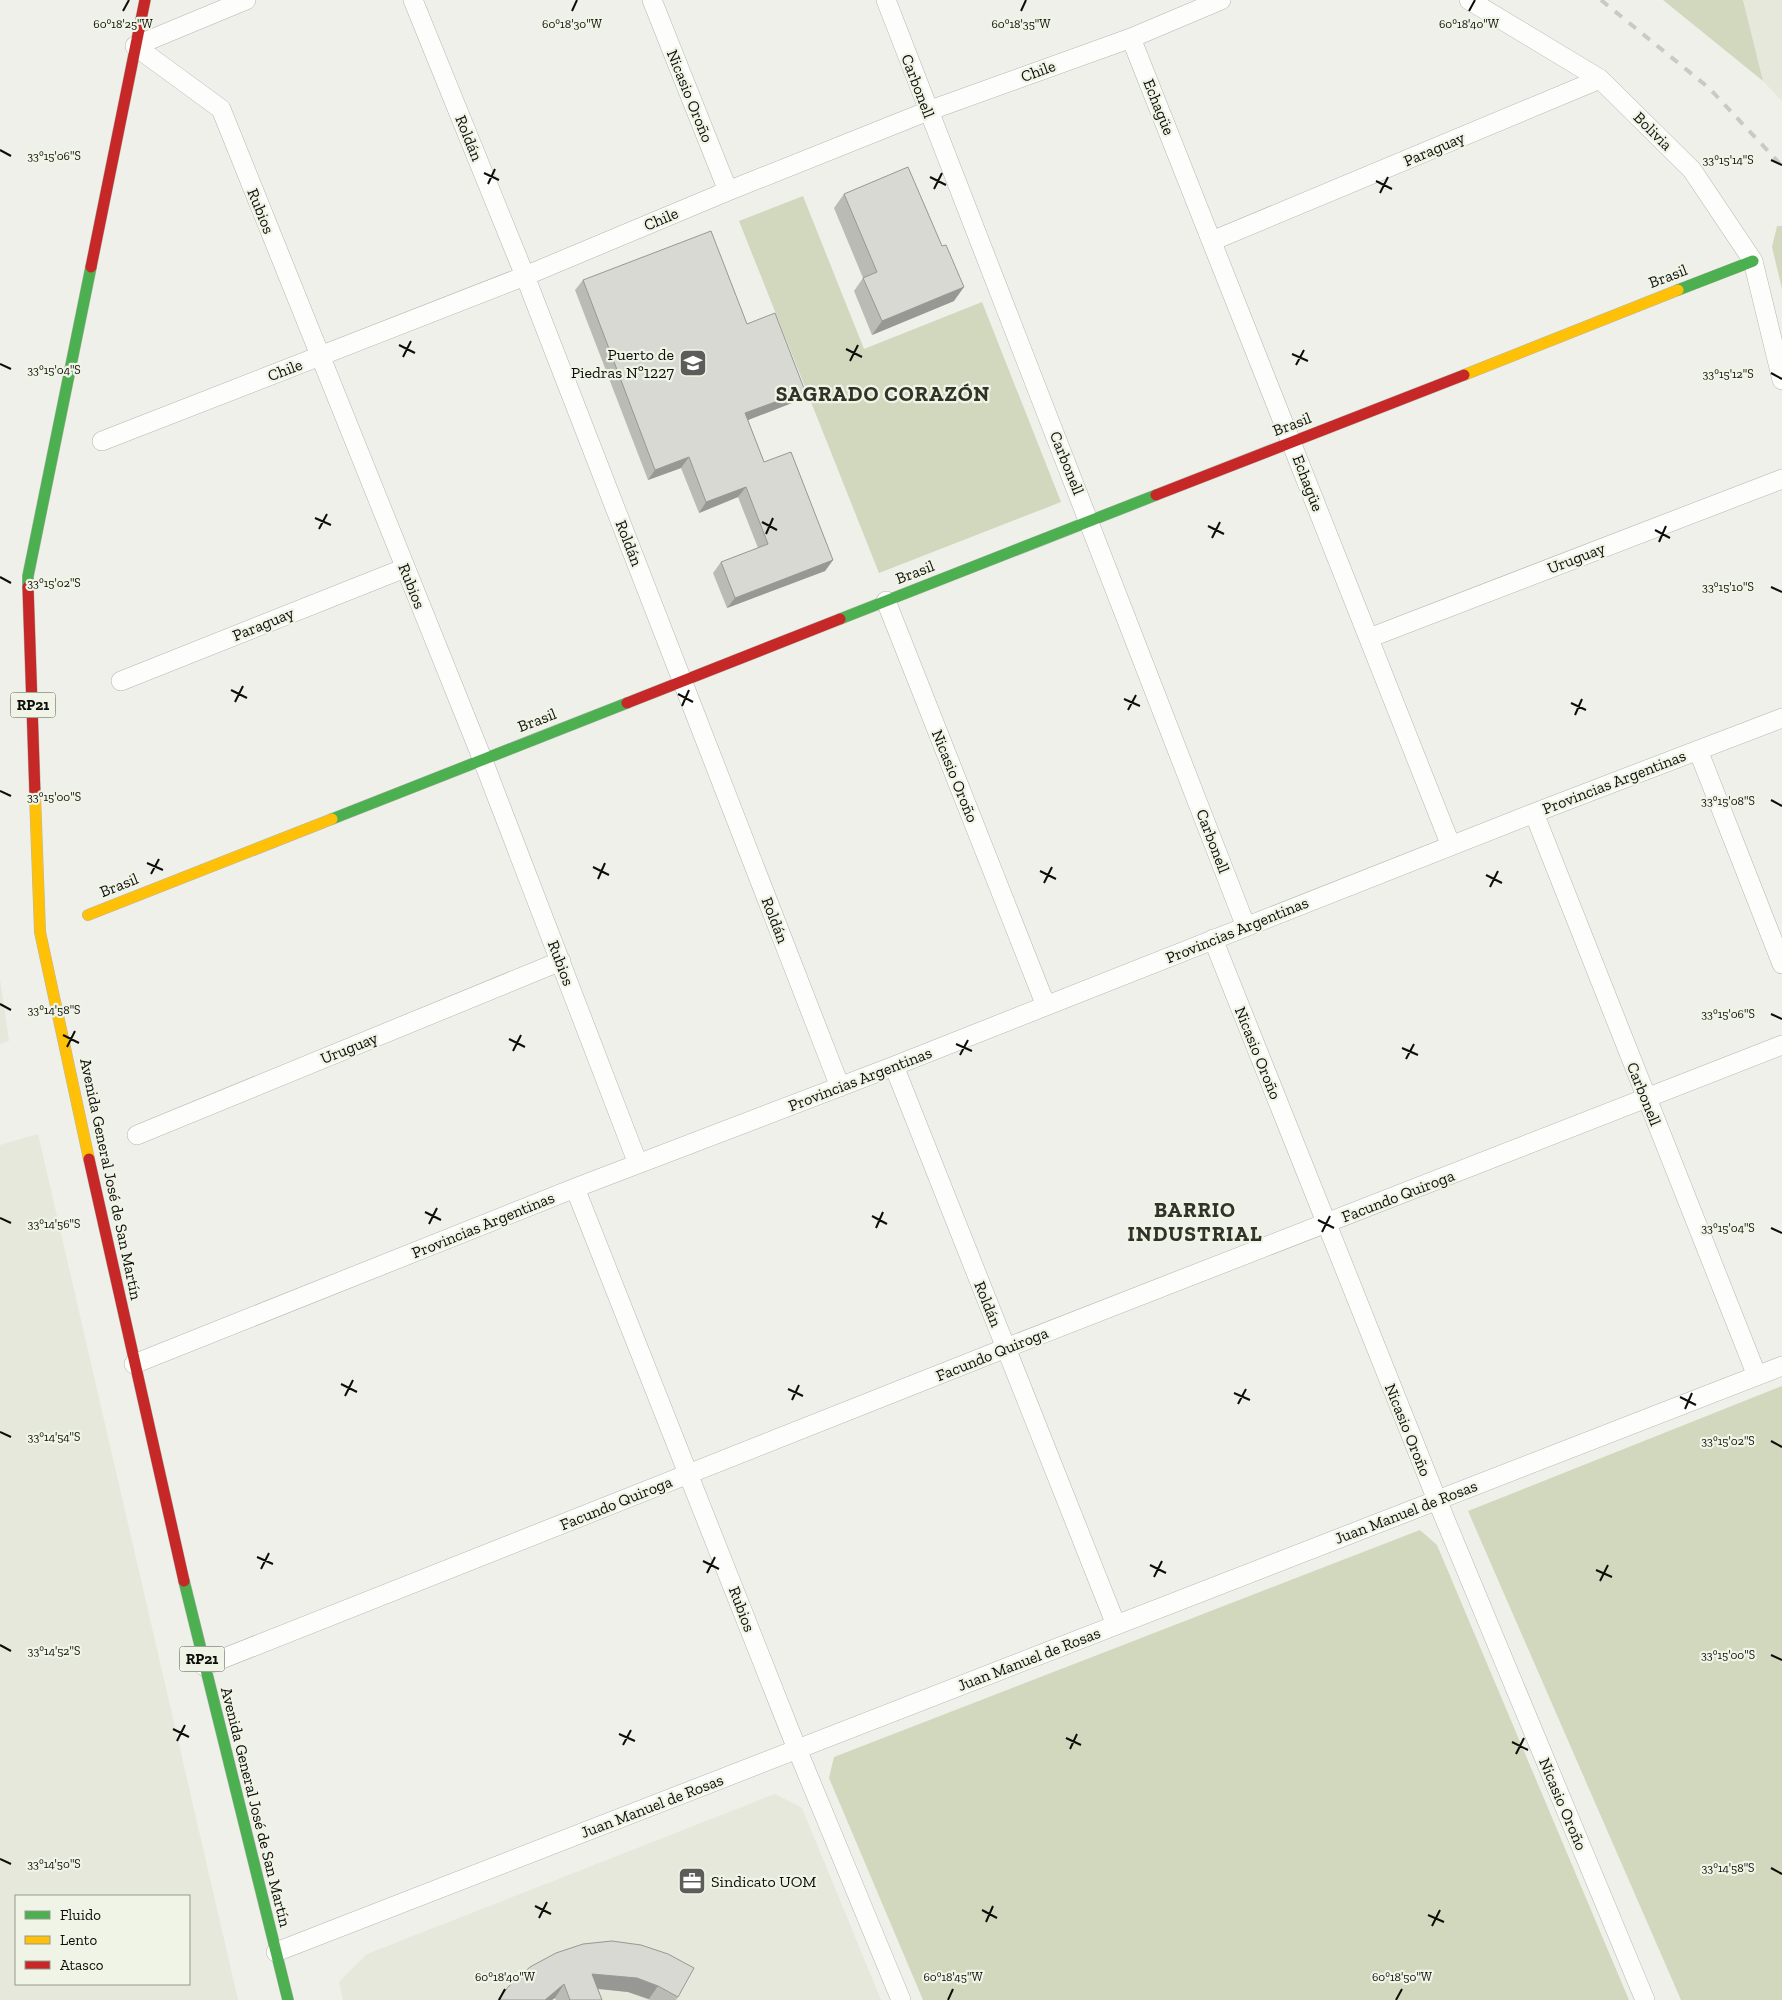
<svg xmlns="http://www.w3.org/2000/svg" width="1782" height="2000" font-family="'Zilla Slab',serif">
  <style>
    .built { fill: #e5e8da; fill-rule: evenodd }
    .green { fill: #d2d8bd }
    .lines { fill: none; stroke-linecap: round; stroke-linejoin: round }
    .street-casing { stroke: #b5b6b1; stroke-width: 20 }
    .fast-casing { stroke: #b5b6b1; stroke-width: 12 }
    .slow-casing { stroke: #b5b6b1; stroke-width: 12 }
    .jam-casing { stroke: #b5b6b1; stroke-width: 12 }
    .street { stroke: #fdfdfc; stroke-width: 19 }
    .fast { stroke: #4caf50; stroke-width: 11 }
    .slow { stroke: #ffc107; stroke-width: 11 }
    .jam { stroke: #c62828; stroke-width: 11 }
    .rail { stroke: #c9cac7; stroke-width: 4; stroke-dasharray: 9 9; stroke-linecap: butt }
    .wall { fill: #babbb5 }
    .shaded-wall { fill: #979894 }
    .building { fill: #d8d9d3; stroke: #979894 }
    .ticks { fill: none; stroke: #0d0e09; stroke-width: 2 }
    .labels { text-anchor: middle; dominant-baseline: central; stroke-width: 4.5; stroke-linejoin: round; paint-order: stroke }
    .shield { fill: #f0f4e6; stroke: #51534b; stroke-width: 1 }
    .shield-label { font-size: 15px; font-weight: bold; fill: #0d0e09 }
    .street-label { font-size: 16px; fill: #0d0e09; stroke: #f0f4e6 }
    .poi-label { font-size: 16px; fill: #0d0e09; stroke: #f0f4e6; text-anchor: end }
    .district-label { font-size: 21px; font-weight: bold; letter-spacing: 1px; fill: #313329; stroke: #f0f4e6 }
    .ticks-label { font-size: 12px; text-anchor: middle; fill: #0d0e09; stroke: #f0f4e6; stroke-width: 4.5; stroke-linejoin: round; paint-order: stroke }
  </style>
  <rect width="100%" height="100%" fill="#eff0ea"/>
  <path class="built" d="M1743,0H1782V101L1763,81Z
    M0,979L9,1041L0,1044Z
    M38,1134L238,2000H0V1145ZM16,1896H189V1984H16Z
    M775,1794L802,1808L881,2000H343L339,1982L367,1954Z"/>
  <path class="green" d="M1663,0H1743L1763,81Z
    M803,196L864,349L982,302L1061,502L879,573L739,221Z
    M1777,226H1782V289L1772,247Z
    M1782,1386V2000H1681L1468,1511Z
    M1420,1530L1437,1545L1629,2000H923L829,1778L834,1757Z"/>
  <g class="lines">
    <g class="street-casing">
      <path id="street" d="M413,0L525,276L840,1087
        M652,0L728,191
        M886,0L1246,927
        M1469,0L1600,79L1692,170L1753,261L1782,380
        M1131,38L1451,846
        M135,46L221,109L482,758L638,1164
        M135,46L246,0
        M1212,241L1600,79
        M102,441L525,276L728,191L928,111L1131,38L1221,0
        M886,601L1046,1006
        M1369,638L1782,479
        M121,681L405,568
        M1698,750L1782,964
        M1534,813L1757,1376
        M1213,939L1437,1500L1645,2000
        M894,1066L1116,1625
        M137,1135L561,961
        M575,1188L797,1749L901,2000
        M134,1364L575,1188L894,1066L1534,813L1782,718
        M204,1666L1006,1348L1782,1045
        M276,1952L1782,1366"/>
    </g>
    <g class="fast-casing">
      <path id="fast" d="M1678,290L1753,261
        M28,587V576L91,267
        M840,619L1156,495
        M332,819L627,703
        M184,1581L288,2000"/>
    </g>
    <g class="slow-casing">
      <path id="slow" d="M1464,375L1678,290
        M35,795L40,932L89,1159
        M88,915L332,819"/>
    </g>
    <g class="jam-casing">
      <path id="jam" d="M91,267L145,0
        M1156,495L1464,375
        M28,587L35,795
        M627,703L840,619
        M89,1159L184,1581"/>
    </g>
    <use href="#street" class="street"/>
    <use href="#fast" class="fast"/>
    <use href="#slow" class="slow"/>
    <use href="#jam" class="jam"/>
    <path class="rail" d="M1601,0L1709,88L1782,166"/>
  </g>
  <path class="wall" d="M844,194L954,301L872,335L854,291L863,278L834,208Z
    M583,280L747,324L805,391L797,401L748,420L764,462L833,560L825,571L727,608L713,573L721,562L758,548L738,497L699,513L681,468L648,480L575,290Z
    M612,1941L678,1997L676,2000H650L628,1992L598,1989L602,2000H556L555,1998L552,2000H498Z"/>
  <path class="shaded-wall" d="M964,287L954,301L872,335L882,321Z
    M805,391L797,401L738,424L745,413Z
    M689,457L681,468L648,480L655,470Z
    M746,487L738,497L699,513L706,502Z
    M833,560L825,571L727,608L735,598Z
    M592,1974L637,1978L658,1986L649,1999L628,1992L582,1987Z
    M564,1984L555,1998L552,2000H545Z"/>
  <path class="building" d="M908,167L942,246L946,245L964,287L882,321L863,278L877,272L844,194Z
    M711,231L747,324L775,313L805,391L745,413L764,462L791,452L833,560L735,598L721,562L768,544L746,487L706,502L689,457L655,470L583,280Z
    M612,1941L641,1945L668,1954L694,1968L678,1997L658,1986L637,1978L592,1974L602,2000H570L564,1984L545,2000H498L509,1986L530,1967L556,1953L583,1944Z"/>
  <path class="ticks" d="M123,11L129,0M572,11L577,0M1021,11L1026,0M1469,11L1475,0M0,150L11,156M1771,160L1782,165M484,173L499,180M930,177L946,185M1376,181L1392,189M488,184L495,169M934,189L942,173M1380,193L1388,177M399,345L415,353M846,349L862,357M1292,354L1308,361M403,357L411,341M850,361L858,345M0,364L11,369M1296,365L1304,350M1771,373L1782,379M315,518L331,525M762,522L777,530M1208,526L1224,534M319,529L327,514M1655,530L1670,538M766,534L773,518M1212,538L1220,522M1659,542L1666,526M0,577L11,583M1771,587L1782,592M231,690L247,698M678,694L693,702M1124,699L1140,706M235,702L243,686M1571,703L1586,710M682,706L689,690M1128,710L1136,695M1575,715L1582,699M0,791L11,796M1771,800L1782,806M147,863L163,870M593,867L609,875M1040,871L1056,879M151,874L159,859M1486,875L1502,883M598,879L605,863M1044,883L1052,867M1490,887L1498,871M0,1004L11,1010M1771,1014L1782,1019M63,1035L79,1043M509,1039L525,1047M956,1044L972,1051M67,1047L75,1031M1402,1048L1418,1055M513,1051L521,1035M960,1055L968,1040M1406,1059L1414,1044M425,1212L441,1220M872,1216L887,1224M0,1218L11,1223M1318,1220L1334,1228M429,1224L437,1208M876,1228L883,1212M1771,1228L1782,1233M1322,1232L1330,1216M341,1384L357,1392M788,1389L803,1396M1234,1393L1250,1400M345,1396L353,1380M1680,1397L1696,1405M792,1400L799,1385M1238,1404L1246,1389M1685,1409L1692,1393M0,1432L11,1437M1771,1441L1782,1447M257,1557L273,1564M703,1561L719,1569M1150,1565L1166,1573M261,1569L269,1553M1596,1570L1612,1577M707,1573L715,1557M1154,1577L1162,1561M1600,1581L1608,1565M0,1645L11,1651M1771,1655L1782,1660M173,1729L189,1737M619,1734L635,1741M1066,1738L1081,1745M177,1741L185,1725M1512,1742L1528,1750M623,1745L631,1730M1070,1749L1077,1734M1516,1754L1524,1738M0,1859L11,1864M1771,1868L1782,1874M535,1906L551,1914M982,1910L997,1918M1428,1915L1444,1922M539,1918L547,1902M986,1922L993,1906M1432,1926L1440,1910M499,2000L505,1989M948,2000L953,1989M1396,2000L1402,1989"/>
  <defs>
    <g id="school-square" transform="scale(1.4375)"><rect x="-9" y="-9" width="18" height="18" rx="4" fill="#5c5d58" stroke="#f0f4e6"/><path d="M0-5L7-2L0 1L-7-2ZM-4 1L0 2.5L4 1V4Q0 6-4 4Z" fill="#fff"/></g>
    <g id="office-square" transform="scale(1.4375)"><rect x="-9" y="-9" width="18" height="18" rx="4" fill="#5c5d58" stroke="#f0f4e6"/><path d="M-6-3h4V-5.5h4V-3h4V5H-6ZM-1-4.5V-3h2v-1.5ZM-6 0V1H6V0Z" fill="#fff"/></g>
  </defs>
  <g fill-rule="evenodd">
    <use href="#school-square" x="693" y="363"/>
    <use href="#office-square" x="692" y="1881"/>
  </g>
  <g class="labels">
    <g class="shield">
      <rect x="10.5" y="692.5" width="45" height="25" rx="4"/>
      <rect x="179.5" y="1646.5" width="45" height="25" rx="4"/>
    </g>
    <g class="shield-label">
      <text x="33" y="705">RP21</text>
      <text x="202" y="1659">RP21</text>
    </g>
    <g class="street-label">
      <text transform="translate(1038 71) rotate(-20)">Chile</text>
      <text transform="translate(918 86) rotate(69)">Carbonell</text>
      <text transform="translate(690 96) rotate(68)">Nicasio Oroño</text>
      <text transform="translate(1159 107) rotate(68)">Echagüe</text>
      <text transform="translate(1653 131) rotate(45)">Bolivia</text>
      <text transform="translate(469 138) rotate(68)">Roldán</text>
      <text transform="translate(1434 149) rotate(-23)">Paraguay</text>
      <text transform="translate(261 211) rotate(68)">Rubios</text>
      <text transform="translate(661 219) rotate(-23)">Chile</text>
      <text transform="translate(1668 276) rotate(-21)">Brasil</text>
      <text transform="translate(285 370) rotate(-21)">Chile</text>
      <text transform="translate(1292 424) rotate(-21)">Brasil</text>
      <text transform="translate(1067 463) rotate(68)">Carbonell</text>
      <text transform="translate(1308 483) rotate(69)">Echagüe</text>
      <text transform="translate(629 543) rotate(69)">Roldán</text>
      <text transform="translate(1576 558) rotate(-21)">Uruguay</text>
      <text transform="translate(915 572) rotate(-21)">Brasil</text>
      <text transform="translate(412 586) rotate(68)">Rubios</text>
      <text transform="translate(263 624) rotate(-22)">Paraguay</text>
      <text transform="translate(537 720) rotate(-21)">Brasil</text>
      <text transform="translate(955 776) rotate(68)">Nicasio Oroño</text>
      <text transform="translate(1614 782) rotate(-21)">Provincias Argentinas</text>
      <text transform="translate(1213 841) rotate(69)">Carbonell</text>
      <text transform="translate(119 885) rotate(-22)">Brasil</text>
      <text transform="translate(775 920) rotate(69)">Roldán</text>
      <text transform="translate(1237 930) rotate(-22)">Provincias Argentinas</text>
      <text transform="translate(561 963) rotate(69)">Rubios</text>
      <text transform="translate(349 1048) rotate(-22)">Uruguay</text>
      <text transform="translate(1258 1053) rotate(68)">Nicasio Oroño</text>
      <text transform="translate(860 1079) rotate(-21)">Provincias Argentinas</text>
      <text transform="translate(1644 1094) rotate(68)">Carbonell</text>
      <text transform="translate(111 1179) rotate(78)">Avenida General José de San Martín</text>
      <text transform="translate(1398 1196) rotate(-21)">Facundo Quiroga</text>
      <text transform="translate(483 1225) rotate(-22)">Provincias Argentinas</text>
      <text transform="translate(988 1304) rotate(68)">Roldán</text>
      <text transform="translate(992 1354) rotate(-22)">Facundo Quiroga</text>
      <text transform="translate(1408 1430) rotate(68)">Nicasio Oroño</text>
      <text transform="translate(616 1503) rotate(-22)">Facundo Quiroga</text>
      <text transform="translate(1406 1512) rotate(-21)">Juan Manuel de Rosas</text>
      <text transform="translate(742 1609) rotate(69)">Rubios</text>
      <text transform="translate(1029 1659) rotate(-21)">Juan Manuel de Rosas</text>
      <text transform="translate(1563 1804) rotate(67)">Nicasio Oroño</text>
      <text transform="translate(652 1806) rotate(-21)">Juan Manuel de Rosas</text>
      <text transform="translate(256 1807) rotate(76)">Avenida General José de San Martín</text>
    </g>
    <g class="poi-label">
      <text x="674" y="354">Puerto de<tspan x="674" dy="18">Piedras Nº1227</tspan></text>
      <text x="711" y="1881" text-anchor="start">Sindicato UOM</text>
    </g>
    <g class="district-label">
      <text x="883" y="393">SAGRADO CORAZÓN</text>
      <text x="1195" y="1209">BARRIO<tspan x="1195" dy="24">INDUSTRIAL</tspan></text>
    </g>
  </g>
  <g class="ticks-label">
    <text x="123" y="28">60°18'25"W</text>
    <text x="572" y="28">60°18'30"W</text>
    <text x="1021" y="28">60°18'35"W</text>
    <text x="1469" y="28">60°18'40"W</text>
    <text x="54" y="160">33°15'06"S</text>
    <text x="1728" y="164">33°15'14"S</text>
    <text x="54" y="374">33°15'04"S</text>
    <text x="1728" y="378">33°15'12"S</text>
    <text x="54" y="587">33°15'02"S</text>
    <text x="1728" y="591">33°15'10"S</text>
    <text x="54" y="801">33°15'00"S</text>
    <text x="1728" y="805">33°15'08"S</text>
    <text x="54" y="1014">33°14'58"S</text>
    <text x="1728" y="1018">33°15'06"S</text>
    <text x="54" y="1228">33°14'56"S</text>
    <text x="1728" y="1232">33°15'04"S</text>
    <text x="54" y="1441">33°14'54"S</text>
    <text x="1728" y="1445">33°15'02"S</text>
    <text x="54" y="1655">33°14'52"S</text>
    <text x="1728" y="1659">33°15'00"S</text>
    <text x="54" y="1868">33°14'50"S</text>
    <text x="1728" y="1872">33°14'58"S</text>
    <text x="505" y="1981">60°18'40"W</text>
    <text x="953" y="1981">60°18'45"W</text>
    <text x="1402" y="1981">60°18'50"W</text>
  </g>
  <rect x="15" y="1895" width="175" height="90" fill="#f0f4e6" stroke="#95988e"/>
  <rect x="25" y="1911" width="25" height="8" fill="#4caf50" stroke="#95988e"/>
  <text x="60" y="1920" font-size="15" fill="#0d0e09">Fluido</text>
  <rect x="25" y="1936" width="25" height="8" fill="#ffc107" stroke="#95988e"/>
  <text x="60" y="1945" font-size="15" fill="#0d0e09">Lento</text>
  <rect x="25" y="1961" width="25" height="8" fill="#c62828" stroke="#95988e"/>
  <text x="60" y="1970" font-size="15" fill="#0d0e09">Atasco</text>
</svg>
